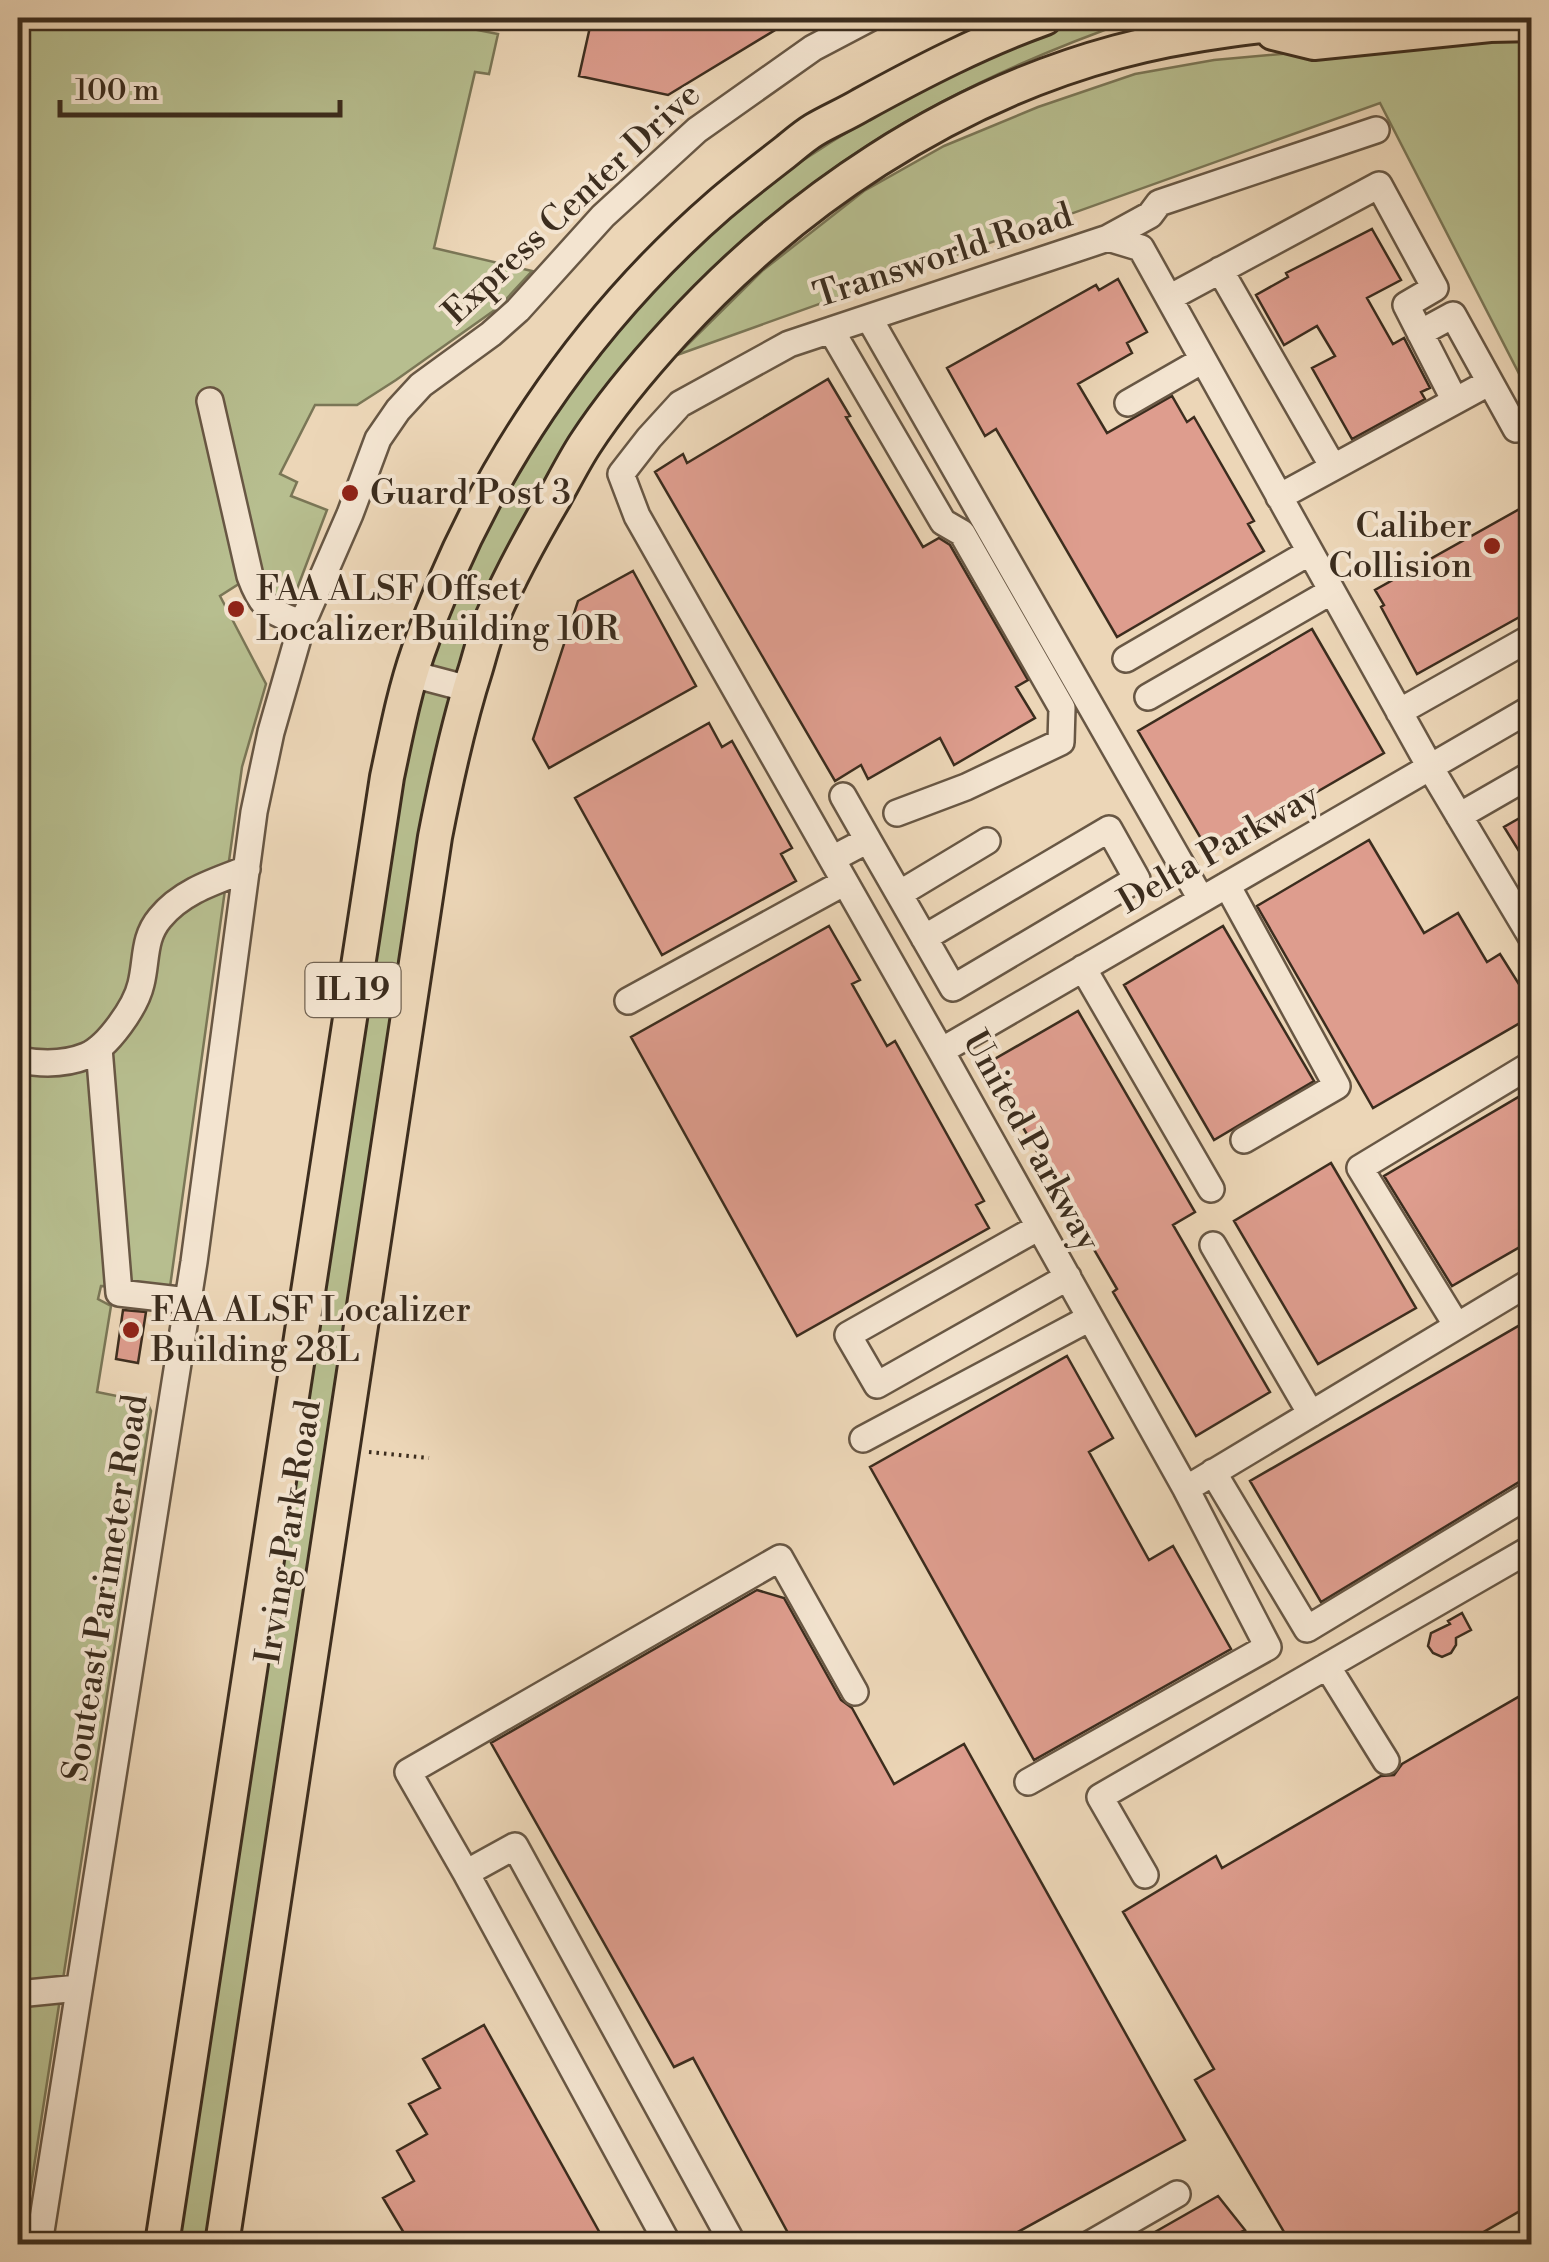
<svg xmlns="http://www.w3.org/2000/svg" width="1549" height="2262" font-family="'Libre Bodoni',serif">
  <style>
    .green { fill: #b7be8f; stroke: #7a7656; stroke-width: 2.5 }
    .building { fill: #de9d8e; stroke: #3c2d1e; stroke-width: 2.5 }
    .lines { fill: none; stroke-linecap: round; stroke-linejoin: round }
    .minor-casing { stroke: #685744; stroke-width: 30 }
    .major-casing { stroke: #3c2d1e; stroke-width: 38 }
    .path { stroke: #3c2d1e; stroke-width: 4; stroke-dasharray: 2.5 5; stroke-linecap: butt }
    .minor { stroke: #f3e4d0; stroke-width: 25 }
    .major { stroke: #ecd6b7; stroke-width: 32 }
    .poi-dot { fill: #8f2418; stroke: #f3e4d0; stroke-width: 4 }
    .labels { text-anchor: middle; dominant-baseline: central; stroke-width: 8; stroke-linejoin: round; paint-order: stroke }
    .shield { fill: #f3e4d0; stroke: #736453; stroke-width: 2.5 }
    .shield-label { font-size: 32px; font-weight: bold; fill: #3c2d1e }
    .street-label { font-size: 35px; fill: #3c2d1e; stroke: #f3e4d0 }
    .poi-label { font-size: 35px; fill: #3c2d1e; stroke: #f3e4d0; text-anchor: start }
  </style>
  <rect width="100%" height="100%" fill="#ecd6b7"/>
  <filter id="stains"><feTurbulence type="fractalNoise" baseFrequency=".002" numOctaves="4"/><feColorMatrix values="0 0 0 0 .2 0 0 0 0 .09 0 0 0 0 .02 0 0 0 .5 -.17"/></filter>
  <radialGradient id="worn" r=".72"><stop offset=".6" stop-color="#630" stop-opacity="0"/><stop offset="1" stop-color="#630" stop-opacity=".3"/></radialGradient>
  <path class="green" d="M18,18H473L477,30L498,34L489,74L475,72L434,248L532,271L499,307L396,380L357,405H315L280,474L297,482L291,496L327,510L292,602L273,603L256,573L220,596L266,684L242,767L170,1287L101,1286L98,1299L111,1306L97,1392L147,1402L151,1411L22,2244H18Z
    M1093,18H1138C1046,50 954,90 871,143C683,264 537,444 463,655C441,717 429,782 417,847L207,2244H178L394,819C407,757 419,695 440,635C487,499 572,377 670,274C691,253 712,230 735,211C805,153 885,107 966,68C987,58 1007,47 1028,39C1049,30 1071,25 1093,18Z
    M1531,39V397L1380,103L677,355L762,271L864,191L944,146L1038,107L1135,74L1214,60L1416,42Z"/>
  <path class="building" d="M592,18H795L668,95L579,76Z
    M1372,229L1401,280L1367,298L1393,344L1404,338L1430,388L1421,392L1425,399L1352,439L1312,368L1335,356L1317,326L1284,345L1256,295L1288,277L1286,273Z
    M1118,279L1147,332L1127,343L1132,353L1078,384L1107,433L1172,396L1187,422L1194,417L1254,521L1248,524L1264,551L1117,637L996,429L985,436L947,368L1096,285L1099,290Z
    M828,379L850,416L846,417L923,547L939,538L950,545L1028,680L1016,687L1035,718L954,765L940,738L868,779L861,765L835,781L655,472L683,454L687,463Z
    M1532,502V610L1417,674L1381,607L1384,605L1375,590Z
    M633,571L696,686L549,768L533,739L578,601Z
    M1312,629L1384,753L1210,854L1138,731Z
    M709,723L722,747L732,741L792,848L781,854L796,881L662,955L575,798Z
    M1532,811V872L1504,827Z
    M1369,840L1424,933L1458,913L1487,962L1500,954L1532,1005V1016L1373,1108L1257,906Z
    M829,926L860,980L852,984L887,1046L895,1041L984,1201L976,1205L989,1228L797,1336L631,1037Z
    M1223,926L1314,1081L1214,1140L1124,985Z
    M1078,1011L1195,1212L1173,1225L1270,1392L1196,1436L1113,1292L1117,1289L986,1064Z
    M1532,1089V1240L1452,1286L1384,1176Z
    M1331,1163L1416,1308L1318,1364L1234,1221Z
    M123,1310L146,1312L138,1363L116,1359Z
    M1532,1318V1477L1524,1479L1321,1602L1250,1481Z
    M1067,1356L1113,1438L1089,1452L1149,1560L1173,1546L1231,1649L1034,1760L870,1467Z
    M757,1590L784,1598L841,1700L852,1708L894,1784L964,1744L1185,2140L996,2244H794L693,2058L674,2067L491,1743Z
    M1462,1613L1471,1630L1456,1638V1645L1451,1653L1442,1657L1433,1653L1428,1646L1431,1633L1450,1624L1448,1621Z
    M1532,1689V2204L1482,2233L1490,2244H1291L1195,2080L1214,2069L1123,1912L1216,1856L1222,1868L1381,1776L1394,1775L1402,1764Z
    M484,2025L606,2244H384L404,2233L383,2198L414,2181L397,2151L427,2134L409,2104L440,2088L423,2059Z
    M1218,2196L1245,2230L1241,2232L1250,2244H1134Z"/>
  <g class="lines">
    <g class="minor-casing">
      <path id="minor" d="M1108,238L1150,215L1159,203L1376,130
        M1220,270L1333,467
        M1169,298L1379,185L1435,288L1406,305L1455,401
        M869,318L1201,899
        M831,330L943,522L962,533L1062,708L1061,742L966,787L897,813
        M1420,333L1453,315L1490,382
        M210,401L250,576C263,611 270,610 302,624
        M1128,403L1203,360
        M1279,497L1490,382L1516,429
        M1126,659L1310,552
        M412,674L469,689
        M1148,697L1332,591
        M1399,712L1532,637
        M843,796L868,840
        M1459,816L1532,774
        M832,859L868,840L953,988L1137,879L1109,829L924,938
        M1227,885L1337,1086L1244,1140
        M899,894L987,841
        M1532,938L1430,767L1141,248L1108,238L789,344L680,404L649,438L621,474L637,516L941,1051L1186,1489L1532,1281
        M1083,968L1211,1189
        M628,1001L845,882
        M99,1048L119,1293L188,1301
        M941,1051L1532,708
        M18,1060C40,1064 64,1065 86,1056C108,1047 136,1006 141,984C147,960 143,938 160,918C182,891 216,881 247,869
        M1039,1227L848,1335L877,1385L1068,1277
        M1213,1245L1311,1414
        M1457,1326L1360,1168L1532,1064
        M863,1439L1090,1318
        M1213,1472L1307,1629L1532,1493
        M1327,1666L1386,1761
        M1028,1782L1268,1647L1186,1489
        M466,1873L408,1772L780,1558L855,1692
        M1145,1875L1100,1797L1532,1548
        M18,1994L78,1988
        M39,2244L194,1262L254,812L271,732L302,624L350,514L378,439L398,410L421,385L491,334L518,310L603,216L697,130L813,48L870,18
        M668,2244L466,1873L515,1846L733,2244
        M1090,2244L1177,2194"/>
    </g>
    <g class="major-casing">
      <path id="major" d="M1273,33L1314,43L1490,25L1532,24
        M162,2244L387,777C396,735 404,692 418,652C477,480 582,324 719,205C740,187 762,170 784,153C794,145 804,136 814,130C829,121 846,114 861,105C921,72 981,41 1045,18
        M222,2244L435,837C446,780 458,724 476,668C481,651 485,634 492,618C510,576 532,536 555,497C565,479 574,461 585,444C611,404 643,366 675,331C793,202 947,98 1117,52C1191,32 1266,25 1342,18"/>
    </g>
    <path class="path" d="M369,1452L429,1458"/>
    <use href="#minor" class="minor"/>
    <use href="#major" class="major"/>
  </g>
  <g class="poi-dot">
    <circle cx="350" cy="493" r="10"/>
    <circle cx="1492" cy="546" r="10"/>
    <circle cx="236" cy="609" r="10"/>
    <circle cx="131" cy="1330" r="10"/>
  </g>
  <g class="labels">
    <rect class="shield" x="305.5" y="963" width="95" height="54" rx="8"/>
    <g class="shield-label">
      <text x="353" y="990">IL 19</text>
    </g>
    <g class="street-label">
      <text transform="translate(572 204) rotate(-43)">Express Center Drive</text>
      <text transform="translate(943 256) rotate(-18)">Transworld Road</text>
      <text transform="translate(1219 849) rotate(-30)">Delta Parkway</text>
      <text transform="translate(1031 1141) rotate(61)">United Parkway</text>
      <text transform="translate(289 1532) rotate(-81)">Irving Park Road</text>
      <text transform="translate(106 1588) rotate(-81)">Souteast Parimeter Road</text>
    </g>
    <g class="poi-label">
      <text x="370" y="493">Guard Post 3</text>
      <text x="1472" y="526" text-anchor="end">Caliber<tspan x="1472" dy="40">Collision</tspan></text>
      <text x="256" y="589">FAA ALSF Offset<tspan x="256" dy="40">Localizer Building 10R</tspan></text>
      <text x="151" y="1310">FAA ALSF Localizer<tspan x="151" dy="40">Building 28L</tspan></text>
    </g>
  </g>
  <rect width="1549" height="2262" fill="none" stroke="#ecd6b7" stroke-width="60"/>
  <rect x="20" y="20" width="1509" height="2222" fill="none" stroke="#3c2d1e" stroke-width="5"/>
  <rect x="30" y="30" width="1489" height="2202" fill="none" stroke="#3c2d1e" stroke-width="2.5"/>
  <path d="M60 100v15h280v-15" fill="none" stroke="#3c2d1e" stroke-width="5"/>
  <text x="75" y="100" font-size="30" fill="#3c2d1e" stroke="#f3e4d0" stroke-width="8" paint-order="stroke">100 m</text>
  <rect width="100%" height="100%" filter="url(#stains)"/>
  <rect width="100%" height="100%" fill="url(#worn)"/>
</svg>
